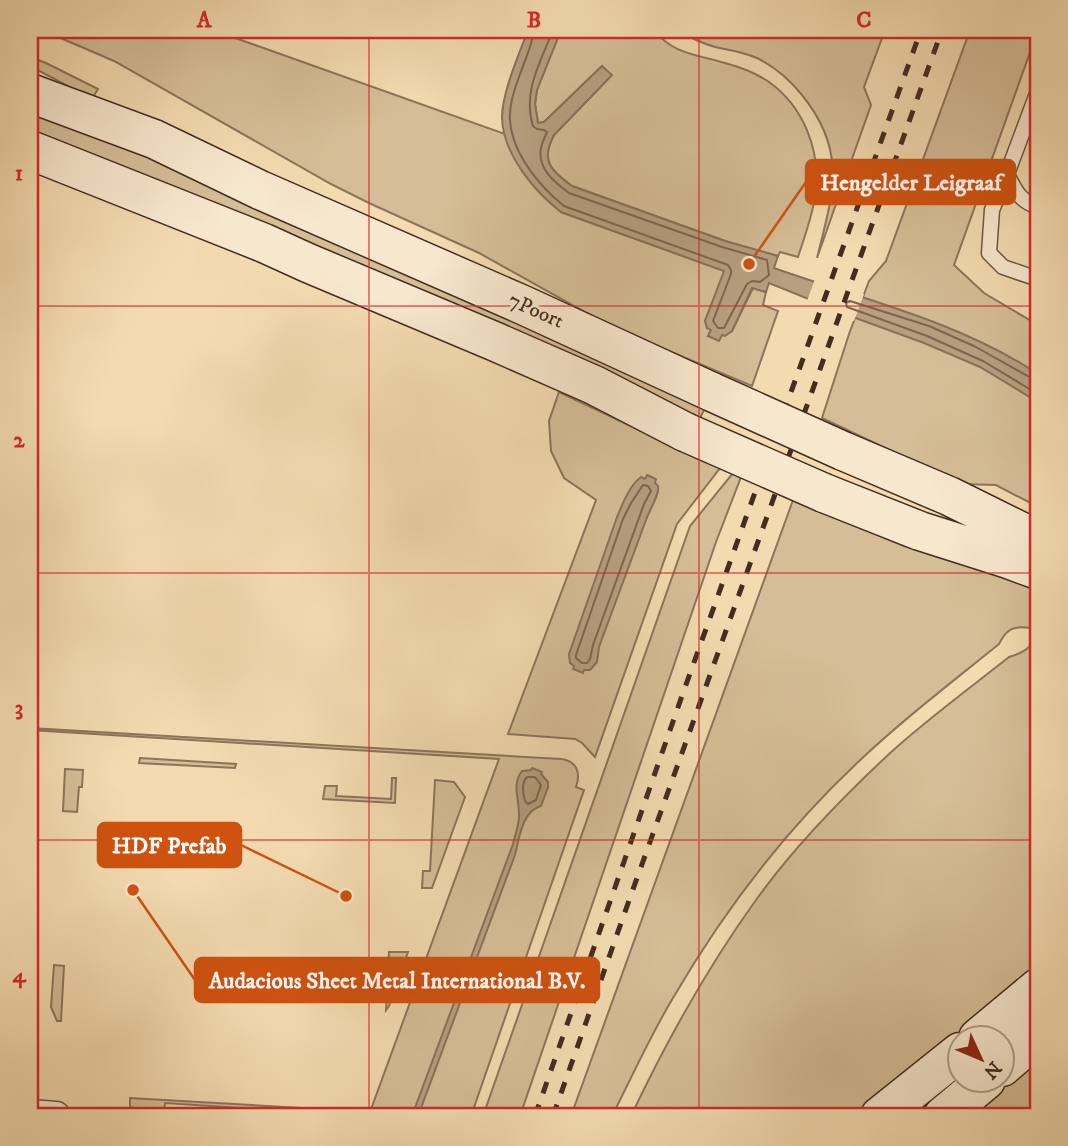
<svg xmlns="http://www.w3.org/2000/svg" width="1068" height="1146" font-family="'IM FELL DW Pica',serif">
  <style>
    .green { fill: #d5bd97; stroke: #8c755b; stroke-width: 2 }
    .water { fill: #b79f7f; stroke: #897159; stroke-width: 2 }
    .pier { fill: #f3dab0 }
    .lines { fill: none; stroke-linecap: round; stroke-linejoin: round }
    .shore { stroke: #7d664f; stroke-width: 2 }
    .lane-casing { stroke: #6f5843; stroke-width: 17 }
    .street-casing { stroke: #6f5843; stroke-width: 31 }
    .secondary-casing { stroke: #432d1f; stroke-width: 41 }
    .lane { stroke: #f7e7cc; stroke-width: 14 }
    .street { stroke: #f7e7cc; stroke-width: 28 }
    .secondary { stroke: #f7e7cc; stroke-width: 38 }
    .rail { stroke: #432d1f; stroke-width: 5; stroke-dasharray: 12 12; stroke-linecap: butt }
    .secondary-bridge-casing { stroke: #432d1f; stroke-width: 41; stroke-linecap: butt }
    .secondary-bridge { stroke: #f7e7cc; stroke-width: 38 }
    .grid { fill: none; stroke: #d62828; stroke-width: 2; stroke-opacity: 0.55 }
    .labels { text-anchor: middle; dominant-baseline: central; stroke-width: 6; stroke-linejoin: round; paint-order: stroke }
    .street-label { font-size: 21px; fill: #432d1f; stroke: #f7e7cc }
    .leader { fill: none; stroke: #cf520f; stroke-width: 2.5 }
    .callout-dot { fill: #cf520f; stroke: #f7e7cc; stroke-width: 2.5 }
    .callout { fill: #cf520f; stroke: #cf520f; stroke-width: 2.5 }
    .callout-label { font-size: 23px; text-anchor: middle; font-weight: bold; fill: #fff }
    .neatline { fill: none; stroke: #d62828; stroke-width: 2.5 }
    .grid-label { font-size: 23px; text-anchor: middle; font-weight: bold; fill: #d62828 }
  </style>
  <rect width="100%" height="100%" fill="#f3dab0"/>
  <filter id="stains"><feTurbulence type="fractalNoise" baseFrequency=".00286" numOctaves="4"/><feColorMatrix values="0 0 0 0 .2 0 0 0 0 .09 0 0 0 0 .02 0 0 0 .5 -.17"/></filter>
  <radialGradient id="worn" r=".72"><stop offset=".6" stop-color="#630" stop-opacity="0"/><stop offset="1" stop-color="#630" stop-opacity=".3"/></radialGradient>
  <path class="green" d="M42,30H213L505,134C520,169 531,188 561,212L725,271L705,321L711,330L708,336L722,335L732,331L753,288L766,292L763,305L778,311L752,386L612,327L479,253L369,203L331,184L114,61Z
    M561,30H654C672,54 699,55 725,63C740,67 756,73 769,82C803,106 820,149 816,190C814,212 805,235 798,257L780,252L778,256L725,241L572,186C551,170 540,161 554,135L611,76L602,66L544,122L538,123L535,104L537,90Z
    M676,30H885L864,87L871,105L817,258C833,193 848,152 802,95C790,80 775,67 757,58C743,52 730,50 715,47C701,43 689,37 676,30Z
    M970,30H1038L954,265L984,293L1038,325V507L996,485L961,484L822,418L849,334L869,281L886,261Z
    M30,57L46,63L98,89L92,99L30,66Z
    M30,110L154,156L706,406L700,418L30,135Z
    M559,392L720,468L677,524L595,757L582,743L575,739L508,734L596,500L564,478L551,451L549,421Z
    M733,473L741,477L716,542L520,1116H483L690,526Z
    M793,500L904,546L1002,573L1038,590V973L864,1116H631C667,1040 707,968 756,900C793,848 843,797 889,754C926,720 970,688 1009,657C1023,653 1041,644 1030,628C1013,625 1006,630 999,644C951,683 901,721 856,764C784,832 723,912 673,998C650,1036 632,1077 612,1116H571Z
    M30,728L561,759C577,761 581,773 576,787L584,790L471,1116H359L165,1103L164,1116H147L130,1106V1098L370,1112L499,759L30,730Z
    M140,758L236,764L235,768L139,763Z
    M65,769L83,770L82,787H79L77,812L63,811Z
    M392,778H396L395,803L323,799L325,786H337L336,796L391,799Z
    M435,780L454,782L465,797L432,888H422L423,871H430Z
    M389,952H408L389,1006L386,1010Z
    M54,965L64,966L61,1021H57L51,1007Z
    M1038,1052V1116H960Z"/>
  <path class="water" d="M528,30H561L537,90L535,104L538,123L544,122L602,66L612,75L554,135C540,161 551,171 572,186L725,241L778,256L774,268C864,300 958,321 1038,374V402L980,367L924,343L861,320L769,283L766,292L752,288L732,331L725,336L722,335L719,341L708,336L711,330L707,328L705,321L724,271L561,212C534,191 503,154 502,118C502,92 519,55 528,30Z
    M647,475L656,479L655,483L658,486C660,495 649,510 646,520L599,647L597,662L590,670H584L583,673L573,669L574,666L570,663L569,654L617,517C623,503 629,486 641,477L645,479Z
    M532,768L542,772L541,774L548,782V787L541,806C522,811 519,839 515,855L418,1116H412L513,844C515,835 519,826 519,816C520,801 511,785 522,771L531,770Z"/>
  <path class="pier" d="M815,279L864,294L854,321L807,301Z"/>
  <g class="lines">
    <path class="shore" d="M534,30C532,46 524,62 519,77C514,90 509,106 510,120C512,153 539,186 564,206L728,265L731,270V274L713,321L718,328H724L747,284L752,281L760,282L769,275L767,260L722,247L569,193C554,182 537,168 541,148C542,142 545,137 547,132L544,130L537,129L533,126C522,92 541,61 553,30
      M1038,380L1033,379L974,346L929,326L850,301L846,303L847,307L927,336L983,361L1038,394
      M643,485L648,486L651,491L644,504L593,645L590,659L587,663H582L576,658V655L623,519L631,503Z
      M527,777H535L541,785L536,800L528,804L525,801C523,794 521,783 527,777Z"/>
    <g class="lane-casing">
      <path id="lane" d="M1038,91L1007,174C1015,191 1020,201 1038,207
        M1007,174L992,210L989,253L1003,267L1038,279"/>
    </g>
    <g class="street-casing">
      <path id="street" d="M30,1114L56,1116"/>
    </g>
    <g class="secondary-casing">
      <path id="secondary" d="M30,93L154,139L260,190L523,305L712,392
        M30,150L264,243L308,263L496,342L594,385L685,432
        M843,451L949,496L1038,540
        M824,493L920,531L1008,559L1038,570
        M978,1038L1038,988
        M1002,1067L1038,1036
        M880,1116L960,1052
        M943,1116L986,1080"/>
    </g>
    <use href="#lane" class="lane"/>
    <use href="#street" class="street"/>
    <use href="#secondary" class="secondary"/>
    <path class="rail" d="M535,1116L683,693L921,30
      M553,1116L632,892L942,30"/>
    <g class="secondary-bridge-casing">
      <path id="secondary-bridge" d="M712,392L843,451
        M685,432L824,493"/>
    </g>
    <use href="#secondary-bridge" class="secondary-bridge"/>
  </g>
  <path class="grid" d="M369,30V1116M699,30V1116M30,306H1038M30,573H1038M30,840H1038"/>
  <g class="labels">
    <g class="street-label">
      <text transform="translate(536 311) rotate(24)">7Poort</text>
    </g>
  </g>
  <path class="leader" d="M749 264L806 182M346 896L241 845M133 890L195 980"/>
  <g class="callout-dot">
    <circle cx="749" cy="264" r="7"/>
    <circle cx="346" cy="896" r="7"/>
    <circle cx="133" cy="890" r="7"/>
  </g>
  <g class="callout">
    <rect x="806" y="160" width="209" height="44" rx="7"/>
    <rect x="98" y="823" width="143" height="44" rx="7"/>
    <rect x="195" y="958" width="404" height="44" rx="7"/>
  </g>
  <g class="callout-label">
    <text x="911" y="190">Hengelder Leigraaf</text>
    <text x="169" y="853">HDF Prefab</text>
    <text x="397" y="988">Audacious Sheet Metal International B.V.</text>
  </g>
  <rect width="1068" height="1146" fill="none" stroke="#f3dab0" stroke-width="77"/>
  <g transform="translate(981 1059) rotate(134)"><circle r="33" fill="#f7e7cc" stroke="#af9d87" stroke-width="2"/>
  <path d="M0-5L12 26L0 18L-12 26Z" fill="#8f2418"/>
  <text y="-10" font-size="19" font-weight="bold" text-anchor="middle" fill="#432d1f">N</text>
  </g>
  <rect x="38" y="38" width="992" height="1070" class="neatline"/>
  <g class="grid-label">
    <text x="204" y="27">A</text>
    <text x="534" y="27">B</text>
    <text x="864" y="27">C</text>
    <text x="19" y="180">1</text>
    <text x="19" y="447">2</text>
    <text x="19" y="715">3</text>
    <text x="19" y="982">4</text>
  </g>
  <rect width="100%" height="100%" filter="url(#stains)"/>
  <rect width="100%" height="100%" fill="url(#worn)"/>
</svg>
